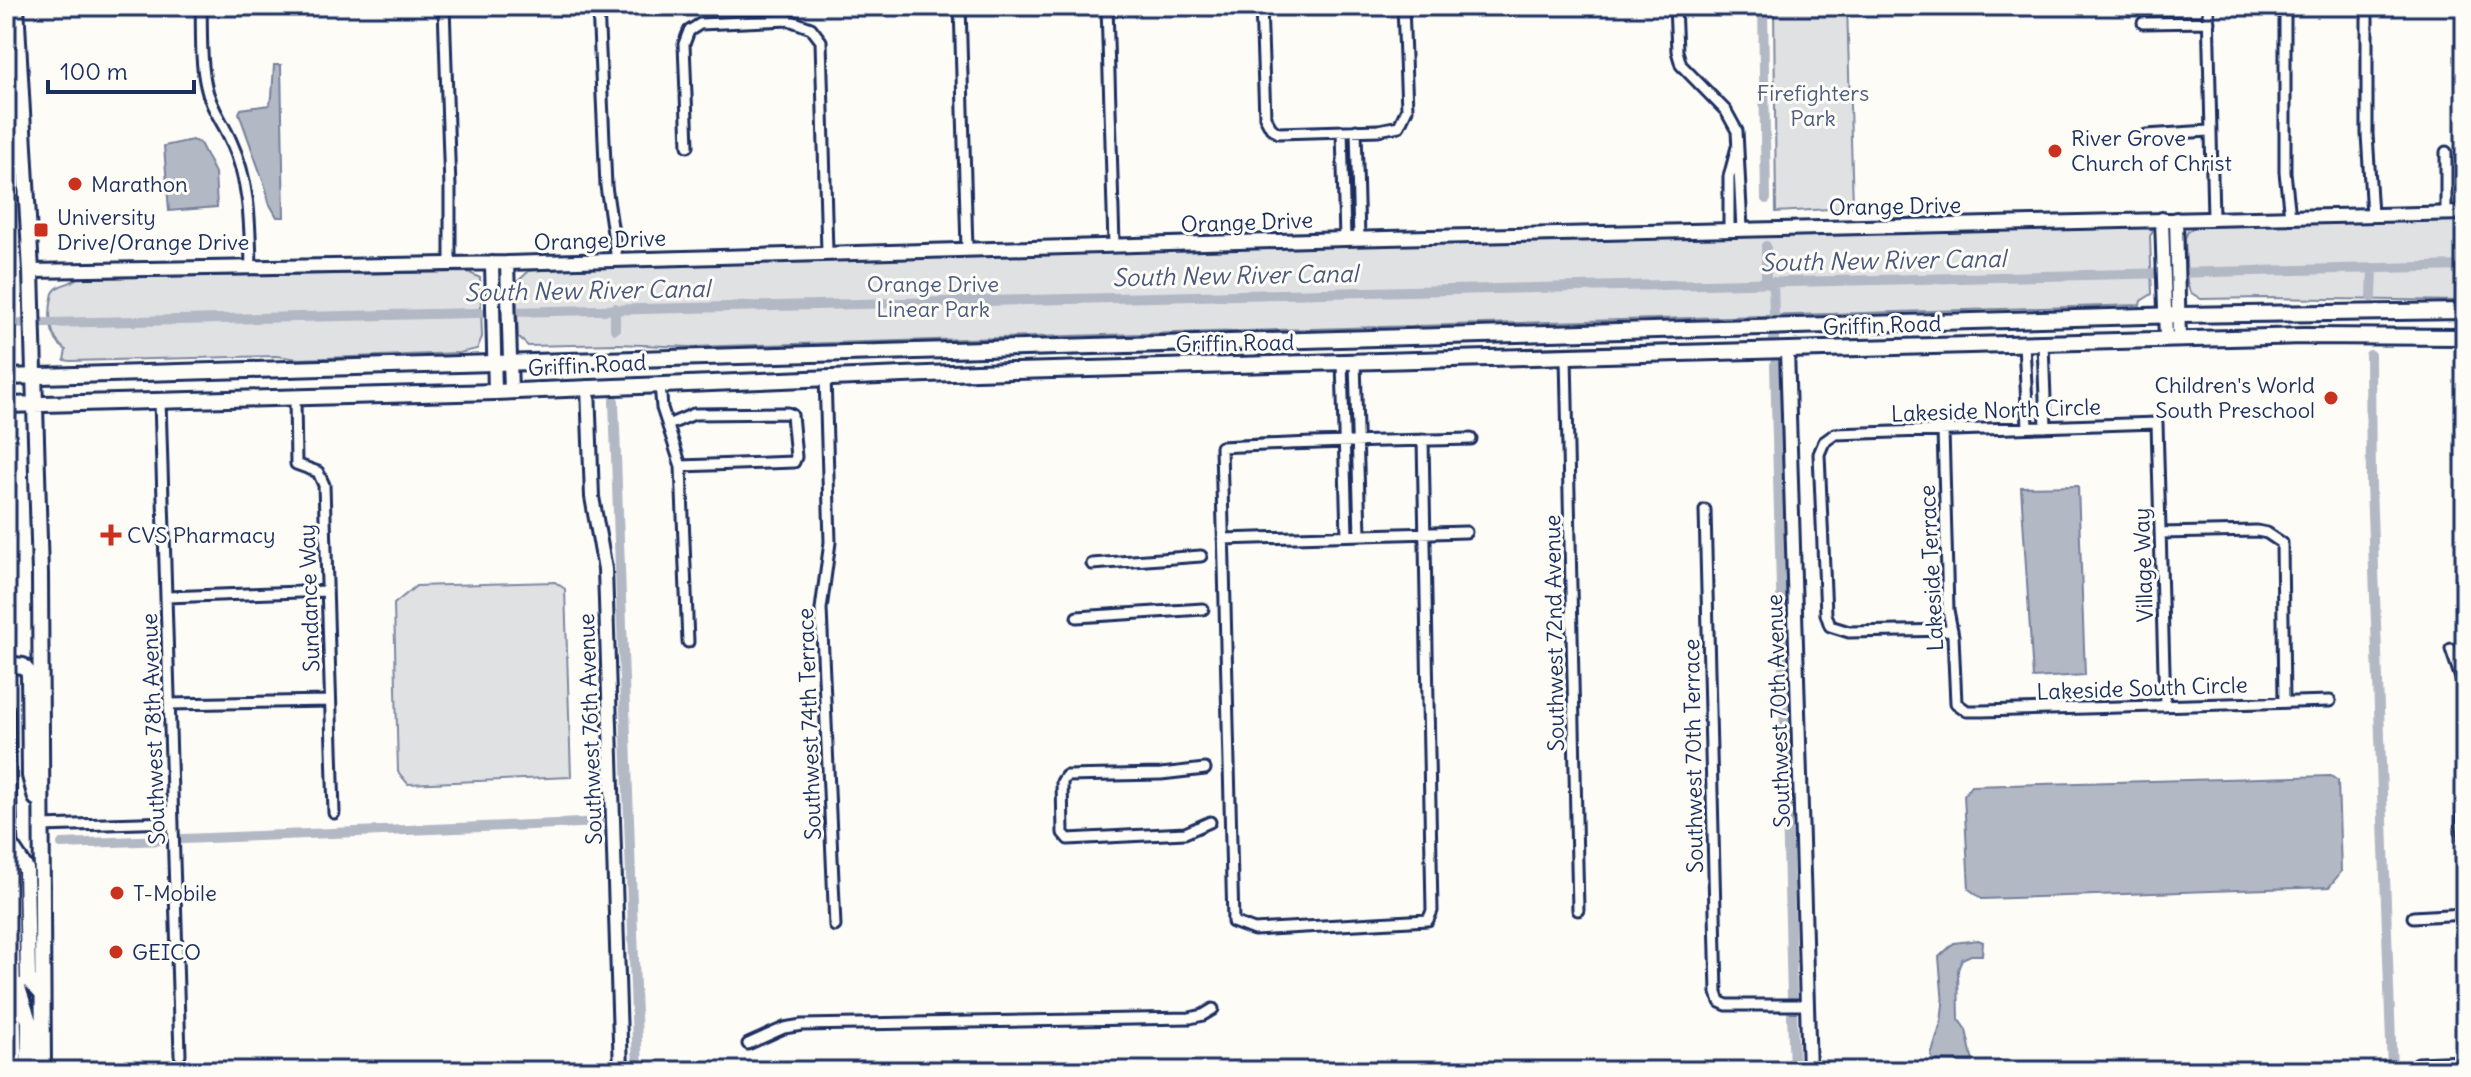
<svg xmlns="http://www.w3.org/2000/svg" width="2471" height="1077" font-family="Delius,sans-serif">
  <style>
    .green { fill: #e0e1e3; stroke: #7e88a0; stroke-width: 2 }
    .water { fill: #b3b8c5; stroke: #76819c; stroke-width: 2 }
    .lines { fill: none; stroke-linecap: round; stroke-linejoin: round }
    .canal { stroke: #b3b8c5; stroke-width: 10 }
    .street-casing { stroke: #1b2f5e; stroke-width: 15 }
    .secondary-casing { stroke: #1b2f5e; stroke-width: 18 }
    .primary-casing { stroke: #1b2f5e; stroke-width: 20 }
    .street { stroke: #fdfcf7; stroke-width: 9 }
    .secondary { stroke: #fdfcf7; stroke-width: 12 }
    .primary { stroke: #fdfcf7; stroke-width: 14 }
    .poi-dot { fill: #c8321e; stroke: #fdfcf7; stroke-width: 3 }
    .labels { text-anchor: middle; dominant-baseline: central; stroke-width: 6; stroke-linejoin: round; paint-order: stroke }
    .park-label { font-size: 22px; fill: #4c5c7f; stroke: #fdfcf7 }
    .poi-label { font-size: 22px; fill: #1b2f5e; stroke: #fdfcf7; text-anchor: start }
    .street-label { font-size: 22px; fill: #1b2f5e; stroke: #fdfcf7 }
    .water-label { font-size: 24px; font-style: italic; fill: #49587d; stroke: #fdfcf7 }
  </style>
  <rect width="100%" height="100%" fill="#fdfcf7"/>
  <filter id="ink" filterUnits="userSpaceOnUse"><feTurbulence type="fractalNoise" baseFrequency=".0125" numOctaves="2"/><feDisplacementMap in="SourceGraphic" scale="16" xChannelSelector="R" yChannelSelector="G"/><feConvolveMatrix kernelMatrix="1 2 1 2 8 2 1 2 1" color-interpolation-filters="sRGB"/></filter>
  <g filter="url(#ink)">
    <path class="green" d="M1774,6H1847L1853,206L1848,208L1776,212Z
      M2465,217V301L2264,298L2201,299L2190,292L2187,283L2185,238L2188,231L2200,225Z
      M2145,226L2153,231L2150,236L2152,294L2141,301L2140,305L690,347L618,344L528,346L518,337L516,283L529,271L540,270L1116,250H1215L1473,241Z
      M468,272L480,278L482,337L477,349L459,353L299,359L276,356L70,361L64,360L66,350C48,339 48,312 53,293C60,282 69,286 77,278Z
      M555,582L565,589L571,777L408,784L398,772L394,604L416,586Z"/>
    <path class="water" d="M274,65H281L284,217H277L269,203L266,189L239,113L241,109L269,105L272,97Z
      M192,140L200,143L215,173L217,207L169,211L164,146Z
      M2078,486L2085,675L2033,678L2021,487Z
      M2331,776L2338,781L2341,872L2329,887L1982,899L1969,889L1964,795L1971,786Z
      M1978,940L1983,942L1982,955H1971L1962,959L1958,970L1959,1020L1966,1030L1973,1062L1934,1061L1931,1056L1941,1023L1943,1004L1939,957L1954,943Z"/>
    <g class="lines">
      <path class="canal" d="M1763,6L1766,199
        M1766,246V282
        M1773,282L1774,315
        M2372,297L2373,268
        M615,308V329
        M6,324L2465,266
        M1774,338V341
        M2370,355L2371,485L2392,1071
        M1775,364L1792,997
        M614,401L638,1071
        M182,839L607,822
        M62,844L165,840
        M1792,1013L1794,1071"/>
      <g class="street-casing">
        <path id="street" d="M201,6C202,32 200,60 206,86C210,107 223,122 231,141C250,182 250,225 251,268
          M444,6L450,188V264
          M598,6L606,186L617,260
          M960,6L967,249
          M1107,6L1114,245
          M1261,6L1265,117L1271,128L1278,133L1379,130L1399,126L1407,109L1403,6
          M1675,6L1677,51L1681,65L1726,111L1737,131L1742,229
          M2208,6L2213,218
          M2285,6V172L2290,217
          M2367,6V134L2372,215
          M2143,23L2209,22
          M1356,130L1359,238
          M1342,131L1345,239
          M2146,135L2209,131
          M688,146L684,44L689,31L700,24L789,20L811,28L821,41L827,252
          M2446,152V213
          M1729,229V177L1737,147
          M2024,343L2028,427
          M2043,343L2046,427
          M1566,356L1578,910
          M1355,361L1360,535
          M1342,362L1347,535
          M825,376L830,542L821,609L835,926
          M660,384L662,408L681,466L688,642
          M295,398L296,464L318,472L324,485L334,813
          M160,401L180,1055
          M668,425L694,414L788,413L792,415L796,457L794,462L681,466
          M1943,430L1948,610L1953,636L1956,703L1967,711H1982L2330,701
          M1423,440L1432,911L1428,920L1254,930L1233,922L1221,447C1304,442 1388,441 1471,439
          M1705,510L1717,993L1720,1002L1727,1005H1807
          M2160,533L2257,531L2267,533L2282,543L2284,702
          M1223,539L1466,532
          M1092,564L1201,556
          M167,597L327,591
          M1077,617L1203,609
          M1952,630L1849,632L1830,626L1826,614L1819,454L1824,442L1835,434L2157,423L2165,706
          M2451,649L2465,690
          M170,704L330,701
          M1205,769L1161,774L1066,776L1062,782L1063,833L1068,839L1185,833L1210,822
          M2465,779L2462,824L2465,850
          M41,826L173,822
          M2413,917L2465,914
          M748,1044L784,1028L802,1025L1190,1018L1203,1015L1213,1009
          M2418,1063L2465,1061
          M2144,1071L2214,1070"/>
      </g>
      <g class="secondary-casing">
        <path id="secondary" d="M2162,219L2166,340
          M2176,219L2179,339
          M492,263L495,392
          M507,263L511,391
          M31,271L507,263L1345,239L2465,213
          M1787,350L1809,1071
          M588,387L592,497L605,569L621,1071"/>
      </g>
      <g class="primary-casing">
        <path id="primary" d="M16,6L31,271L40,574L43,1071
          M6,377L2179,315L2465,311
          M6,405L495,392L976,372L2303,336L2465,337
          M6,664L23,666L29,673L30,776L36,798
          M6,710L15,1071
          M10,845L26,869L28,979L42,994
          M17,985L29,1021V1071"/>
      </g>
      <use href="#street" class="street"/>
      <use href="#secondary" class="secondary"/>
      <use href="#primary" class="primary"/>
    </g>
  </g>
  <g class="poi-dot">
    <circle cx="2055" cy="151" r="8"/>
    <circle cx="75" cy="184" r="8"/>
    <rect x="33" y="222" width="16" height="16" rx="4"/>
    <circle cx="2331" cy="398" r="8"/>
    <path d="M107 523h8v8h8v8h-8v8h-8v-8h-8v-8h8z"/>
    <circle cx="117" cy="893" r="8"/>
    <circle cx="116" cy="952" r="8"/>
  </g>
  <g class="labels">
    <g class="park-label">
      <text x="1813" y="93">Firefighters<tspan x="1813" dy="25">Park</tspan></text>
      <text x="933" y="284">Orange Drive<tspan x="933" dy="25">Linear Park</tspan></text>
    </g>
    <g class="poi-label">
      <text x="2071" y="138">River Grove<tspan x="2071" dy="25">Church of Christ</tspan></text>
      <text x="91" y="184">Marathon</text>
      <text x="57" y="217">University<tspan x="57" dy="25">Drive/Orange Drive</tspan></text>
      <text x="2315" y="385" text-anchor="end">Children's World<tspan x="2315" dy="25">South Preschool</tspan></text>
      <text x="127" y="535">CVS Pharmacy</text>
      <text x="133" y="893">T-Mobile</text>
      <text x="132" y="952">GEICO</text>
    </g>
    <g class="street-label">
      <text transform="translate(1895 206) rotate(-1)">Orange Drive</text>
      <text transform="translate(1247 222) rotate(-2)">Orange Drive</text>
      <text transform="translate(600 240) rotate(-2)">Orange Drive</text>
      <text transform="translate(1882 325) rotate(-2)">Griffin Road</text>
      <text transform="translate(1235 343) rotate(-1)">Griffin Road</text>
      <text transform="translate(587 365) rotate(-3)">Griffin Road</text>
      <text transform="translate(1996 410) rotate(-2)">Lakeside North Circle</text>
      <text transform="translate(2143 565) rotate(-92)">Village Way</text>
      <text transform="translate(1931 568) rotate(-93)">Lakeside Terrace</text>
      <text transform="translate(309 598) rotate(-92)">Sundance Way</text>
      <text transform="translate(1554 633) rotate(-91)">Southwest 72nd Avenue</text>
      <text transform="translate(2142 688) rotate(-2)">Lakeside South Circle</text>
      <text transform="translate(1778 711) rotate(-92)">Southwest 70th Avenue</text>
      <text transform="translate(809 724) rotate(-92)">Southwest 74th Terrace</text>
      <text transform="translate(153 729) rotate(-92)">Southwest 78th Avenue</text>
      <text transform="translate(590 729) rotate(-92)">Southwest 76th Avenue</text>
      <text transform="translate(1693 756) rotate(-91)">Southwest 70th Terrace</text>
    </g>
    <g class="water-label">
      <text transform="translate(1883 260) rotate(-1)">South New River Canal</text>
      <text transform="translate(1235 275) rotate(-1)">South New River Canal</text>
      <text transform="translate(587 290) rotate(-1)">South New River Canal</text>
    </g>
  </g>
  <rect width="2471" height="1077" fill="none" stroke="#fdfcf7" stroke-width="32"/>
  <rect x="16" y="16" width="2439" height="1045" fill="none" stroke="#1b2f5e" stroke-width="3" filter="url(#ink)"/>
  <path d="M48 80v12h146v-12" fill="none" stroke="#1b2f5e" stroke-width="4"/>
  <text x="60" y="80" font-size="24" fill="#1b2f5e" stroke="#fdfcf7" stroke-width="6" paint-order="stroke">100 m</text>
</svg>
